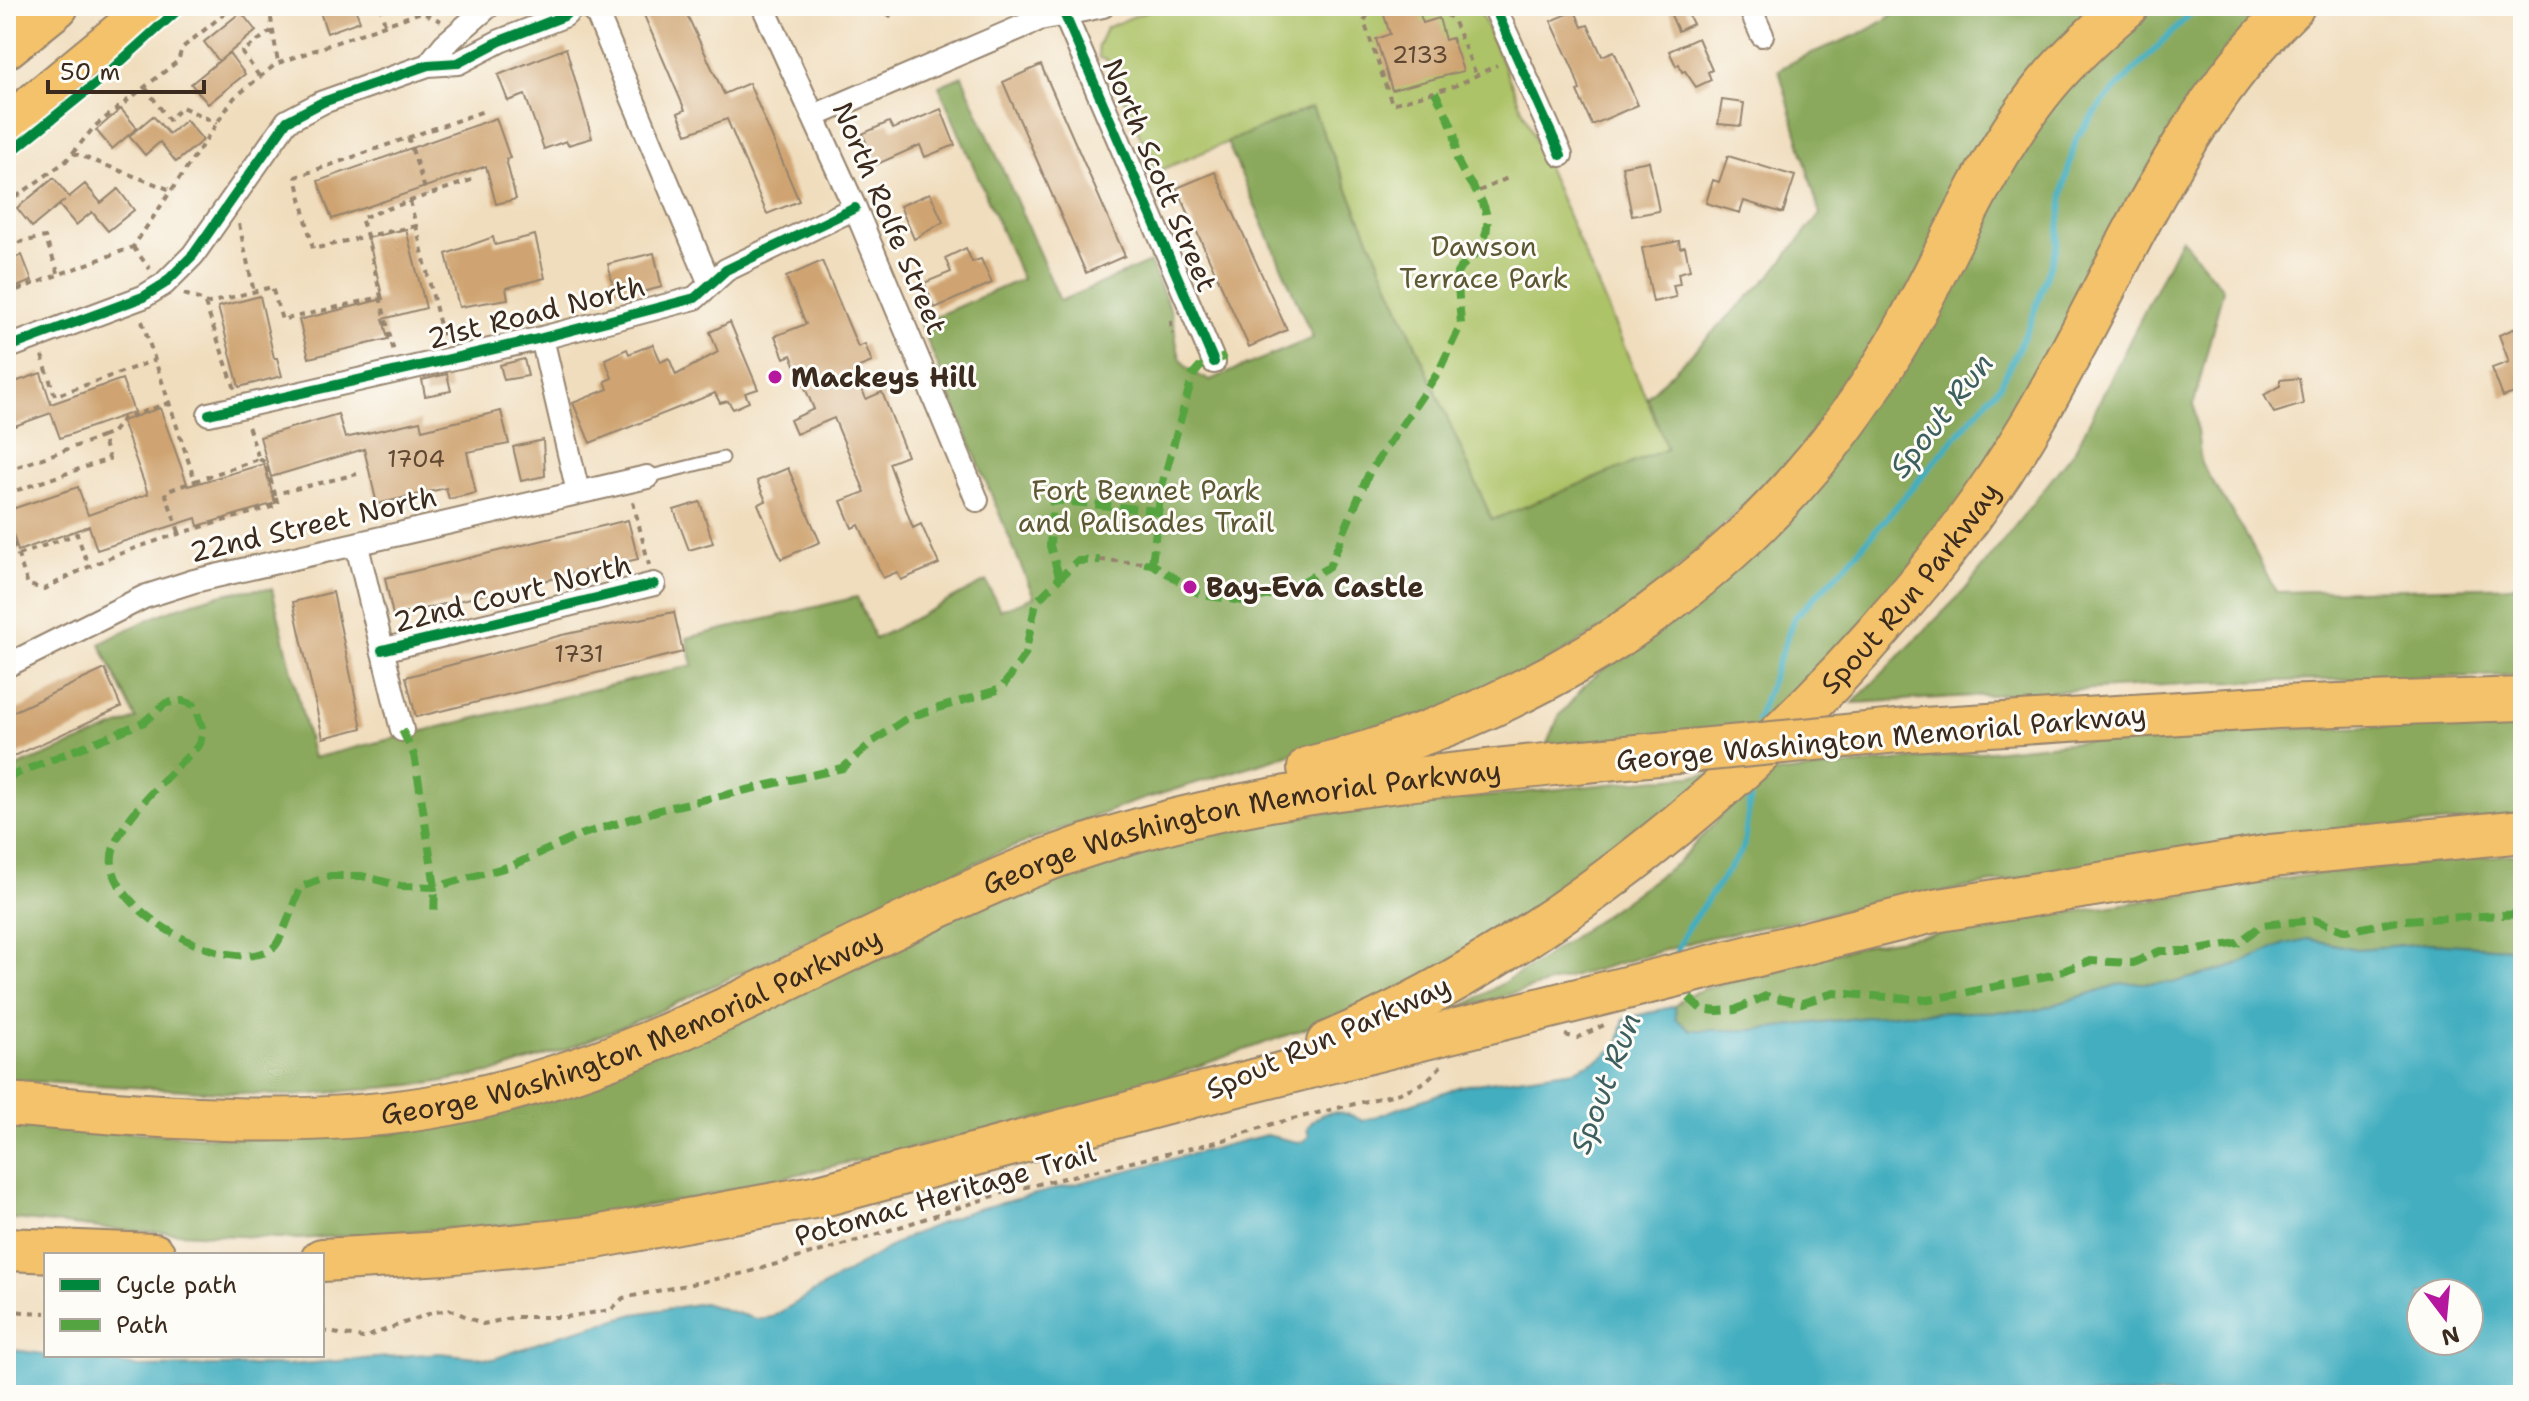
<svg xmlns="http://www.w3.org/2000/svg" width="2529" height="1401" font-family="'Shantell Sans',sans-serif">
  <style>
    .green { fill: #adc368; stroke: #747643; stroke-width: 2 }
    .forest { fill: #8aa95c; stroke: #626a3d; stroke-width: 2 }
    .water { fill: #42aec0; stroke: #3e6c6f; stroke-width: 2; fill-rule: evenodd }
    .lines { fill: none; stroke-linecap: round; stroke-linejoin: round }
    .stream { stroke: #42aec0; stroke-width: 6 }
    .building { fill: #cfa472 }
    .lane-casing { stroke: #96846e; stroke-width: 15 }
    .street-casing { stroke: #96846e; stroke-width: 26 }
    .primary-casing { stroke: #96846e; stroke-width: 40 }
    .highway-casing { stroke: #96846e; stroke-width: 46 }
    .path { stroke: #96846e; stroke-width: 4; stroke-dasharray: 6 6; stroke-linecap: butt }
    .lane { stroke: #fff; stroke-width: 11 }
    .street { stroke: #fff; stroke-width: 22 }
    .primary { stroke: #f4c26a; stroke-width: 36 }
    .highway { stroke: #f4c26a; stroke-width: 42 }
    .highway-bridge-casing { stroke: #96846e; stroke-width: 46; stroke-linecap: butt }
    .highway-bridge { stroke: #f4c26a; stroke-width: 42 }
    .quiet { stroke: #54a441; stroke-width: 8; stroke-dasharray: 16 8; stroke-linecap: butt }
    .cycleway-casing { stroke: #fdfcf7; stroke-width: 15 }
    .cycleway { stroke: #00873e; stroke-width: 10 }
    .poi-dot { fill: #b5179e; stroke: #fdfcf7; stroke-width: 3 }
    .labels { text-anchor: middle; dominant-baseline: central; stroke-width: 6; stroke-linejoin: round; paint-order: stroke }
    .number-label { font-size: 24px; fill: #604833 }
    .street-label { font-size: 28px; fill: #3b2a1e; stroke: #fdfcf7 }
    .park-label { font-size: 28px; fill: #5d5834; stroke: #fdfcf7 }
    .poi-label { font-size: 28px; font-weight: bold; fill: #3b2a1e; stroke: #fdfcf7; text-anchor: start }
    .water-label { font-size: 30px; font-style: italic; fill: #3e5f5f; stroke: #fdfcf7 }
  </style>
  <rect width="100%" height="100%" fill="#fdfcf7"/>
  <filter id="ink" filterUnits="userSpaceOnUse"><feTurbulence type="fractalNoise" baseFrequency=".0125" numOctaves="2"/><feDisplacementMap in="SourceGraphic" scale="16" xChannelSelector="R" yChannelSelector="G"/><feConvolveMatrix kernelMatrix="1 2 1 2 8 2 1 2 1" color-interpolation-filters="sRGB"/></filter>
  <filter id="wash" filterUnits="userSpaceOnUse"><feTurbulence type="fractalNoise" baseFrequency=".006" numOctaves="4" result="noise"/><feDisplacementMap in="SourceGraphic" scale="32" xChannelSelector="R" yChannelSelector="G"/><feGaussianBlur stdDeviation="1.8" result="paint"/><feColorMatrix in="noise" values="0 0 0 0 0 0 0 0 0 0 0 0 0 0 0 0 0 1.4 0 .05"/><feComposite in="paint" operator="in"/></filter>
  <g filter="url(#wash)">
    <rect width="100%" height="100%" fill="#f0ddbd"/>
    <path class="green" d="M1158,6H1478L1668,449L1492,521L1312,107L1156,172L1107,60L1099,58L1098,46L1106,28Z"/>
    <path class="forest" d="M1902,6H2100L1813,439L1672,574L1616,620L1485,699L1388,724L1131,803L992,855L651,1015L567,1049L495,1072L433,1083L293,1096L6,1080V771L136,719L100,644C151,616 212,588 272,589L313,758L693,665L687,638L857,597L875,639L986,581L1000,610L1034,597L920,323L1022,279L939,86L962,76L1060,301L1150,262C1156,278 1164,293 1170,309C1181,342 1168,367 1210,380L1313,338L1227,142L1312,107L1492,520L1667,449L1647,397L1772,274L1820,214L1779,70C1818,44 1868,40 1902,6Z
      M2153,6H2279L1994,460L1897,585L1770,726L1546,746L1559,716L1588,682L1736,560L2026,133L2122,29Z
      M2181,238L2223,289L2194,403L2201,464L2244,531L2276,592L2523,586V675L2200,683L1853,703L1964,591L2076,448Z
      M2523,724V815L2198,847L1891,901L1707,938L1459,1009L1538,962L1677,863L1760,775L2185,731Z
      M1718,773L1595,874L1379,1003L1067,1112L699,1197L558,1221L298,1239L119,1230L6,1218V1121C140,1134 266,1146 401,1132L971,907L1186,833L1313,814Z
      M2523,853V949L2429,943L2357,949L2308,939L2229,968L2172,983H2123L2035,1011L1903,1013L1752,1030H1691L1676,1019L1675,1006L1687,995L1750,974L1870,944L2315,874Z"/>
    <path class="water" d="M2308,939L2357,949L2429,943L2523,949V1395H6V1349L140,1367L288,1365L439,1353L494,1359L560,1335L635,1314L703,1303L756,1319L772,1317L907,1237L970,1211L1266,1135L1302,1143L1309,1136L1307,1129C1320,1106 1344,1110 1363,1121L1461,1086L1575,1070L1600,1059L1618,1045L1624,1019L1675,1006L1676,1019L1691,1030H1752L1903,1013L2035,1011L2123,983H2172L2229,968L2285,944ZM2421,1293H2469V1341H2421Z"/>
    <g class="lines">
      <path class="stream" d="M1757,720L1794,618L1847,564L2001,384L2030,324L2057,246L2064,186L2076,139L2101,104L2193,11L2203,6
        M1673,961L1686,930L1743,849L1751,794"/>
    </g>
    <g id="blocks">
      <path class="building" d="M318,6H354L360,21L327,33Z
        M640,6H683L724,94L749,83L799,201L767,214L727,119L687,134L678,113L685,110Z
        M1381,6H1417L1423,23L1439,18L1445,40L1452,38L1463,71L1392,90L1376,39L1390,34Z
        M1667,6H1684L1693,24L1678,31Z
        M1575,11L1582,27L1588,25L1602,56L1614,51L1638,105L1592,125L1577,91L1580,90L1573,69L1551,21Z
        M241,12L256,31L219,61L204,42Z
        M1698,38L1712,70L1708,72L1711,80L1696,87L1685,71L1682,72L1679,64L1676,66L1669,51Z
        M566,48L592,138L568,145L566,141L544,149L525,95L508,101L498,75Z
        M229,53L245,74L208,104L191,84Z
        M1041,65L1125,256L1086,273L1003,82Z
        M1722,100L1744,103L1741,126L1718,124Z
        M121,109L137,128L112,149L96,130Z
        M941,109L955,145L925,157L920,145L873,166L862,144L866,142L862,134L889,122L893,129Z
        M153,116L169,134L186,120L203,140L176,162L160,142L145,155L129,136Z
        M496,118L510,158L506,159L516,199L496,204L486,166L332,219L318,181Z
        M1728,156L1795,176L1783,213L1744,201L1740,213L1706,203L1713,180L1719,182Z
        M1649,161L1659,211L1632,216L1622,166Z
        M1215,172L1287,330L1249,347L1177,188Z
        M54,178L69,197L85,184L101,203L118,189L134,210L108,231L92,212L76,225L59,205L65,200L32,227L17,208Z
        M930,193L943,222L914,239L900,206Z
        M406,229L426,308L383,319L388,339L309,358L299,320L383,299L368,238Z
        M535,235L545,278L506,288L508,299L459,307L446,254L493,237L495,245Z
        M1679,241L1680,248L1685,247L1690,270L1678,273L1680,284L1673,285L1676,297L1653,302L1642,248Z
        M966,248L972,262L981,259L992,283L935,308L924,283L951,272L945,258Z
        M654,253L662,287L630,295L628,286L614,290L608,264Z
        M22,255L32,281L6,291V261Z
        M822,261L858,347L865,344L872,362L854,369L866,399L882,392L907,456L889,463L913,528L921,524L939,564L901,580L897,572L883,578L859,525L852,528L841,501L865,492L834,418L796,434L790,420L814,409L791,355L784,358L775,336L806,324L786,277Z
        M260,296L274,358H277L282,376L239,387L218,307Z
        M730,322L758,389L745,393L749,402L733,409L728,401L720,403L715,393L590,443L573,403L608,389L605,381L612,378L605,359L627,349L629,354L653,344L661,362L669,358L676,375L718,352L710,332Z
        M2523,325V393L2520,391L2503,397L2492,368L2509,362L2499,335Z
        M524,359L528,376L504,380L500,365Z
        M41,373L51,404L122,379L134,412L60,438L51,413L6,429V385Z
        M447,374L451,391L425,396L422,380Z
        M2299,378L2303,404L2274,413L2264,395L2280,386V380Z
        M160,408L188,486L264,464L275,503L198,526L196,518L97,550L89,526L18,551L6,511L78,487L88,515L148,494L122,421Z
        M501,411L509,444L467,452L476,493L449,499L446,488L377,504L364,449L271,477L260,437L338,414L345,438L420,421L422,430Z
        M543,440L545,476L521,481L513,447Z
        M788,468L820,542L781,559L758,504L766,501L757,481Z
        M700,502L713,543L689,550L674,510Z
        M628,520L638,559L393,616L385,578Z
        M333,592L362,728L323,738L293,602Z
        M674,612L683,652L416,717L406,677L562,635Z
        M105,669L121,707L6,760V715Z"/>
    </g>
  </g>
  <g filter="url(#ink)">
    <use href="#blocks" fill-opacity="0" stroke="#96846e" stroke-width="2"/>
    <g class="lines">
      <g class="lane-casing">
        <path id="lane" d="M647,477L723,458"/>
      </g>
      <g class="street-casing">
        <path id="street" d="M588,6L598,16L710,284
          M763,6L855,208L977,500
          M1061,6L1214,362
          M1494,6L1561,155
          M1749,6L1762,35
          M428,65L445,44L489,6
          M814,116L1040,19L1103,6
          M542,338L578,492
          M6,348L143,297L164,284L193,255L287,121L323,102L428,65L458,63L500,41L564,16L575,6
          M209,414L542,338L695,298L726,270L855,208
          M357,546L402,730
          M382,650L654,584
          M6,666L144,597L194,581L647,477"/>
      </g>
      <g class="primary-casing">
        <path id="primary" d="M6,124L149,6"/>
      </g>
      <g class="highway-casing">
        <g id="highway">
          <path d="M6,47L57,6"/>
          <path d="M1908,730L2277,707L2523,699"/>
          <path d="M1309,768C1557,708 1769,564 1898,342C1945,260 1980,170 2038,95C2063,62 2095,33 2127,6"/>
          <path id="s1" d="M1328,1043C1596,930 1884,673 2032,423C2115,282 2173,121 2293,6"/>
          <path id="s2" d="M6,1104C154,1116 302,1132 449,1104C657,1064 832,948 1024,869C1194,799 1373,783 1554,764"/>
          <path d="M6,1249L154,1255"/>
          <path d="M322,1260L445,1253L596,1237L819,1196L1193,1096L1934,911L2271,856L2523,831"/>
        </g>
      </g>
      <path class="path" d="M269,6L278,63
        M380,6L385,24
        M877,6L896,20
        M1368,6L1371,10L1364,21L1392,104L1455,86L1497,65
        M1437,6L1453,20L1476,74
        M423,11L436,6
        M259,76L242,52L271,31
        M145,87L169,120L182,107L217,123
        M408,137L427,195
        M73,153L171,190
        M1479,191L1510,177
        M410,201L443,338
        M6,204L66,161L95,126L178,61L182,48L234,6
        M239,224L254,292
        M416,226L367,236L361,218L474,179
        M6,245L45,237L59,275
        M133,247L150,269
        M6,294L133,247L234,98L276,64L421,12L441,21
        M184,294L204,301L235,389
        M380,297L394,352
        M205,304L272,287L282,320L381,297L367,236L313,249L296,177L484,111
        M142,321L195,481L259,459L248,426
        M1171,321L1172,334
        M42,356L55,396L155,360
        M102,437L112,433L123,419L169,403
        M259,459L265,462L275,494L357,474
        M6,471L102,437L109,459L6,494
        M633,502L649,565
        M6,520L28,585L45,589C118,547 197,529 278,505L275,494
        M179,532L165,492L195,481
        M18,555L77,534L88,565
        M1100,560L1144,563
        M1565,1035L1577,1038L1604,1025
        M6,1311L46,1313
        M322,1331L363,1338L434,1312L451,1310L483,1324L516,1317H566L611,1310L623,1298L745,1273L863,1239L1009,1191L1221,1141L1272,1124L1400,1093L1425,1082L1441,1066"/>
      <use href="#lane" class="lane"/>
      <use href="#street" class="street"/>
      <use href="#primary" class="primary"/>
      <use href="#highway" class="highway"/>
      <g class="highway-bridge-casing">
        <path id="highway-bridge" d="M1554,764L1908,730"/>
      </g>
      <use href="#highway-bridge" class="highway-bridge"/>
      <path class="quiet" d="M1144,563L1152,564L1202,595L1242,601L1284,592L1329,567L1369,473L1439,371L1461,324L1457,273C1463,263 1476,256 1481,246C1502,205 1465,188 1456,156C1454,150 1457,143 1455,138C1452,122 1442,106 1435,92
        M1152,564L1161,489L1193,375L1200,367L1229,355
        M1059,576L1050,546L1053,500L1157,511
        M402,730L414,755L419,783L435,887L434,916
        M6,778L144,722L166,703L183,701L194,705L203,730L200,744C173,772 126,812 114,847C92,906 234,981 274,947C282,941 294,900 301,887L330,876H362L401,886L435,887L511,866L580,835L663,809L843,768L872,742L909,717L1001,689L1025,655L1036,602L1077,561L1100,560
        M1689,998L1701,1009L1717,1011L1735,1010L1766,996L1802,1003L1834,993L1929,1000L2052,975L2090,961L2133,963L2160,951H2191L2238,943L2262,925L2314,920L2346,931L2404,920L2523,914"/>
      <g class="cycleway-casing">
        <path id="cycleway" d="M1061,6L1214,362
          M1494,6L1561,155
          M6,156L99,81L182,6
          M6,348L143,297L164,284L193,255L287,121L323,102L428,65L458,63L500,41L564,16L575,6
          M209,414L542,338L695,298L726,270L855,208
          M382,650L654,584"/>
      </g>
      <use href="#cycleway" class="cycleway"/>
    </g>
  </g>
  <g class="poi-dot">
    <circle cx="775" cy="377" r="8"/>
    <circle cx="1190" cy="587" r="8"/>
  </g>
  <g class="labels">
    <g class="number-label">
      <text x="1420" y="55">2133</text>
      <text x="416" y="459">1704</text>
      <text x="579" y="654">1731</text>
    </g>
    <g class="street-label">
      <text transform="translate(1160 175) rotate(67)">North Scott Street</text>
      <text transform="translate(890 218) rotate(67)">North Rolfe Street</text>
      <text transform="translate(536 312) rotate(-14)">21st Road North</text>
      <text transform="translate(313 524) rotate(-13)">22nd Street North</text>
      <text stroke="none"><textPath href="#s1" startOffset="746">Spout Run Parkway</textPath></text>
      <text transform="translate(512 593) rotate(-14)">22nd Court North</text>
      <text transform="translate(1881 737) rotate(-5)">George Washington Memorial Parkway</text>
      <text stroke="none"><textPath href="#s2" startOffset="1290">George Washington Memorial Parkway</textPath></text>
      <text stroke="none"><textPath href="#s2" startOffset="642">George Washington Memorial Parkway</textPath></text>
      <text transform="translate(1328 1037) rotate(-24)">Spout Run Parkway</text>
      <text transform="translate(945 1194) rotate(-16)">Potomac Heritage Trail</text>
    </g>
    <g class="park-label">
      <text x="1484" y="246">Dawson<tspan x="1484" dy="32">Terrace Park</tspan></text>
      <text x="1146" y="490">Fort Bennet Park<tspan x="1146" dy="32">and Palisades Trail</tspan></text>
    </g>
    <g class="poi-label">
      <text x="791" y="377">Mackeys Hill</text>
      <text x="1206" y="587">Bay-Eva Castle</text>
    </g>
    <g class="water-label">
      <text transform="translate(1941 415) rotate(-52)">Spout Run</text>
      <text transform="translate(1605 1083) rotate(-69)">Spout Run</text>
    </g>
  </g>
  <rect width="2529" height="1401" fill="none" stroke="#fdfcf7" stroke-width="32"/>
  <rect x="44" y="1253" width="280" height="104" fill="#fdfcf7" stroke="#afa8a0" stroke-width="2"/>
  <rect x="60" y="1279" width="40" height="12" fill="#00873e" stroke="#afa8a0" stroke-width="2"/>
  <text x="116" y="1293" font-size="24" fill="#3b2a1e">Cycle path</text>
  <rect x="60" y="1319" width="40" height="12" fill="#54a441" stroke="#afa8a0" stroke-width="2"/>
  <text x="116" y="1333" font-size="24" fill="#3b2a1e">Path</text>
  <g transform="translate(2445 1317) rotate(164)"><circle r="38" fill="#fdfcf7" stroke="#afa8a0" stroke-width="2"/>
  <path d="M0-6L14 30L0 20L-14 30Z" fill="#b5179e"/>
  <text y="-12" font-size="22" font-weight="bold" text-anchor="middle" fill="#3b2a1e">N</text>
  </g>
  <path d="M48 80v12h156v-12" fill="none" stroke="#3b2a1e" stroke-width="4"/>
  <text x="60" y="80" font-size="24" fill="#3b2a1e" stroke="#fdfcf7" stroke-width="6" paint-order="stroke">50 m</text>
</svg>
